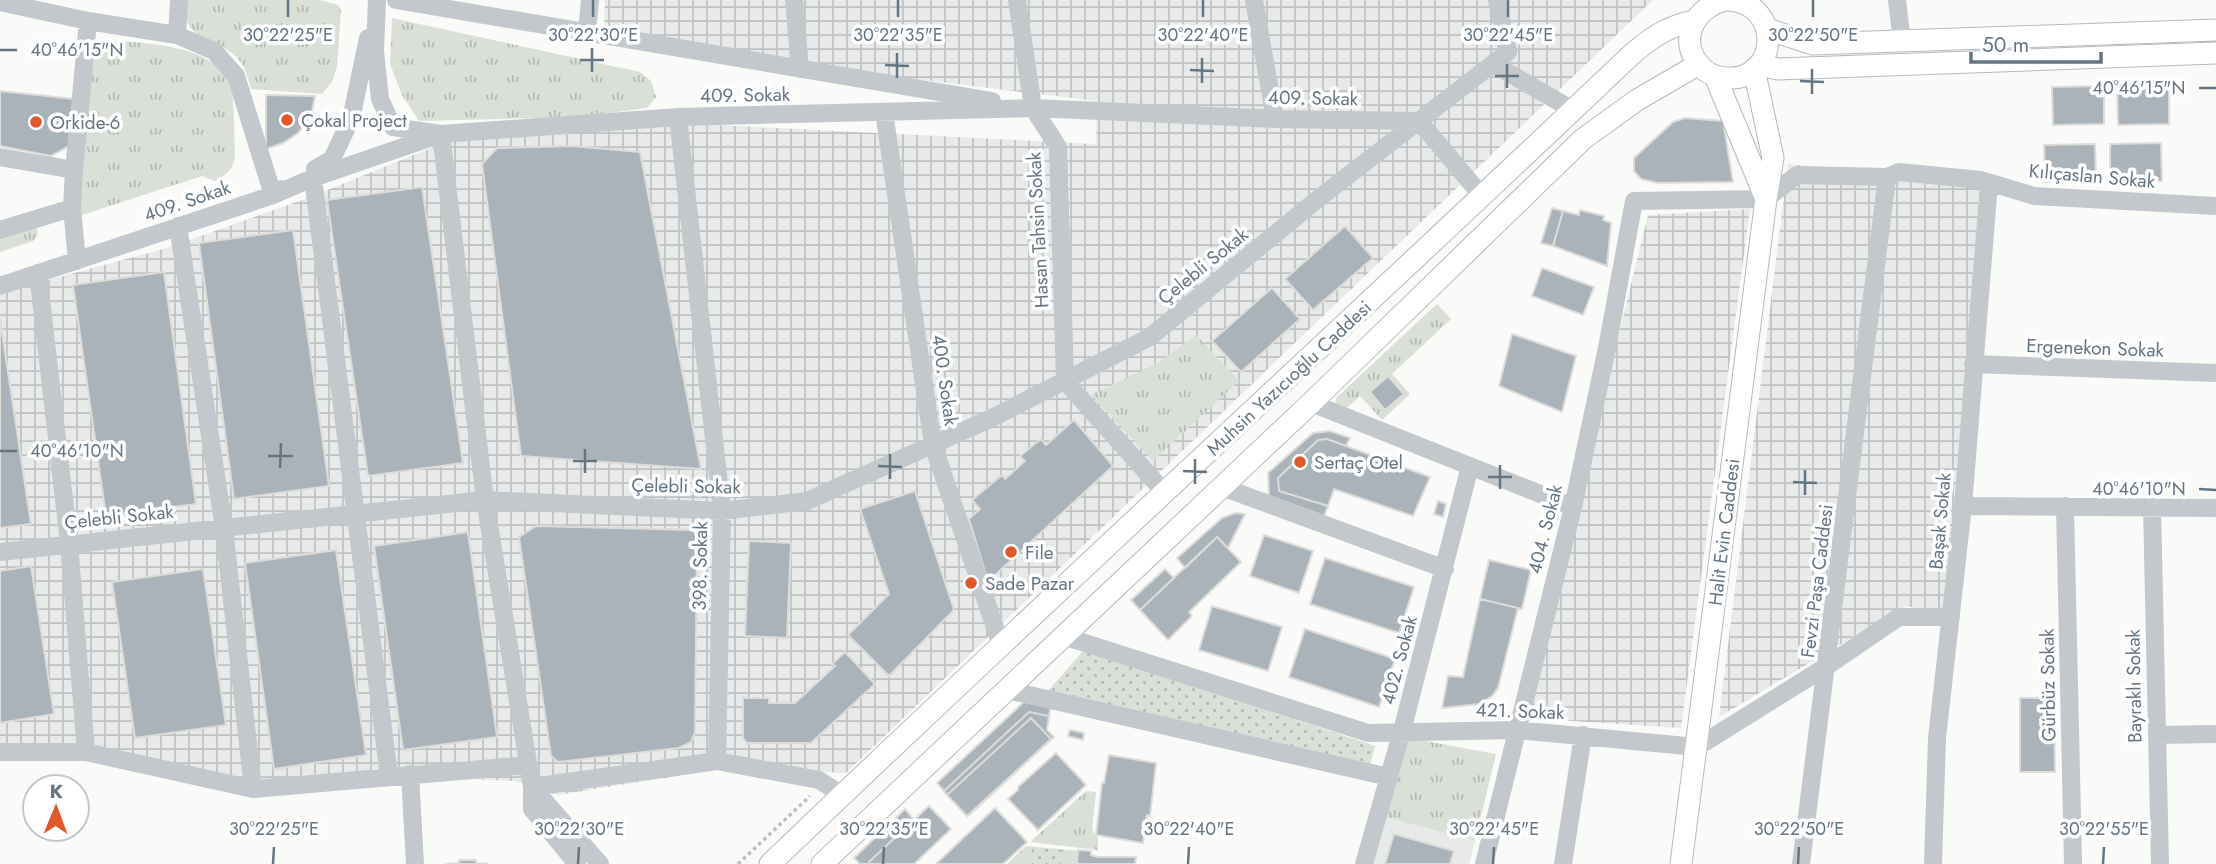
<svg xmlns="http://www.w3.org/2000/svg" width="2216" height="864" font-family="Jost,sans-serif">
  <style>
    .built { fill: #e8e9e9 }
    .industrial { fill: url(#industrial-grid) }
    .grass { fill: url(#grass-tufts) }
    .park { fill: url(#park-dots) }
    .building { fill: #aab3b9; stroke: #dcdcda; stroke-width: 2 }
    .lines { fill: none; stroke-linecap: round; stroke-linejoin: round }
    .major-casing { stroke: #b5babe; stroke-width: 23 }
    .path { stroke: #bbbfc2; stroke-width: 3.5; stroke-dasharray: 3.5 3.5; stroke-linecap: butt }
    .minor { stroke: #c3c8cc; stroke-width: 18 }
    .major { stroke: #fff; stroke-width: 21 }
    .ticks { fill: none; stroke: #657683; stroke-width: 2.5 }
    .poi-dot { fill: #e4572e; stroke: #fff; stroke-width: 2.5 }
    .labels { text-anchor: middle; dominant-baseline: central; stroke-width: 7; stroke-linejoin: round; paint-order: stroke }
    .street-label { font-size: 19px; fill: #657683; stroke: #fff }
    .poi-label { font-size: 19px; fill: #657683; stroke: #fff; text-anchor: start }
    .ticks-label { font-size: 18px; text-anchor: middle; fill: #657683; stroke: #fff; stroke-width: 7; stroke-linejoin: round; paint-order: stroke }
  </style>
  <defs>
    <pattern id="industrial-grid" width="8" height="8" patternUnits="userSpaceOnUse" patternTransform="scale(1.75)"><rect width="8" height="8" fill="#e8e9e9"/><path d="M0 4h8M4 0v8" fill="none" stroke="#c0c1c2"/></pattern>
    <pattern id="grass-tufts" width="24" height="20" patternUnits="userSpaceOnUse" patternTransform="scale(1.75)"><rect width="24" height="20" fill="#dadfd7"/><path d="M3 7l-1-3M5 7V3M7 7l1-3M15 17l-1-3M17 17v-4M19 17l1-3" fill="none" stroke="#b4b9b4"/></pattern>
    <pattern id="park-dots" width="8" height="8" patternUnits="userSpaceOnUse" patternTransform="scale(1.75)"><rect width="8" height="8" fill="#dadfd7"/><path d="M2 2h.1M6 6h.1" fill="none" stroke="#b4b9b4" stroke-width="1.8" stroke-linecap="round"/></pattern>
  </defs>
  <rect width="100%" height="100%" fill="#fafaf8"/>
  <path class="built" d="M1384,817L1475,841L1469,864H1371Z"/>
  <path class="industrial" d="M605,0H1653L846,773L728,768L557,795L515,781L389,776L253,789L86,752H0V293L167,248L305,199L483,127L675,123L1096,144L1097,101L604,41Z
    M1788,164L1980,183L1946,613L1905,606L1719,717Z
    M1750,209L1681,728L1525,718L1648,215Z"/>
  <path class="grass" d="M185,0H319L338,5L341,11L337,66L333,80L322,94L251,89C247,75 245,64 233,54C211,35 181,41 185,0Z
    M392,18L640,72L651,81L656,97L647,108L578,117L419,121L402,95L390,64Z
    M110,41C145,42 211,46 229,80C235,92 234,140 235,156C233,170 227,174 215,181L202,176L82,215L78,212L91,56L102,43Z
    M36,226L38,234L33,241L0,252V232Z
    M1437,304L1451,319L1392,374L1410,394L1382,420L1360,396L1343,411L1335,406L1336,398Z
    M1196,335L1239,381L1153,461L1091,395L1158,363Z
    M1409,738L1496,754L1475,841L1384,817Z
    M1086,791L1096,792L1092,830L1098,838V850L1030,842Z
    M1026,846L1078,851L1076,864H1007Z"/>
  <path class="park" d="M1084,650L1375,746L1370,766L1047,692Z
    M1032,847L1063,850L1061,864H1031Z"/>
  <path class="building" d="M2104,86V124L2053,125L2052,87Z
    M2169,86V124L2118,125L2117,87Z
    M0,91L74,99L71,145L51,156L0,146Z
    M266,95L315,96L311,116L298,133L283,143L266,149Z
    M1685,118L1723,121L1733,182L1658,183L1641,179L1634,171V158L1673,122Z
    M2161,143L2162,181L2110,182V144Z
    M2095,144L2096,181L2045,182L2044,145Z
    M572,146L640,152L701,469L521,456L482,164L497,148Z
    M422,187L463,463L368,476L327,200Z
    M1552,208L1563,211L1553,246L1541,243Z
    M1580,210L1604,216L1603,220L1611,223L1607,266L1553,246L1563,211L1579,215Z
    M1345,226L1373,258L1313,310L1285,279Z
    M293,230L329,486L234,499L199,243Z
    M1542,268L1594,287L1583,315L1532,296Z
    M164,272L196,504L106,516L73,285Z
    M1272,288L1300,319L1241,372L1212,341Z
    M0,319L31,524L0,528Z
    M1512,334L1576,356L1562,412L1499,386Z
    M1388,376L1404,394L1385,410L1370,392Z
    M1074,420L1113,466L994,576L986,575L969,519L980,509L972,500L1002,475L1005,479L1025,461L1020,456L1041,439L1046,445Z
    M1330,431L1350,438L1346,446L1327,439L1318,440L1278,478L1279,491L1328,506L1324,516L1269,496L1268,473L1313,433Z
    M1327,439L1430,477L1413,516L1334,489L1328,506L1279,491L1278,478L1318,440Z
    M915,491L954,610L889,676L848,635L889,594L860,509Z
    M1438,501L1446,504L1443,517L1434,514Z
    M1235,513L1245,514L1228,548L1217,537L1185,568L1177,558L1222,518Z
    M536,526L694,530L697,539L695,732L691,742L679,748L558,762L551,756L519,537Z
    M468,532L497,737L403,750L374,546Z
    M1264,535L1313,551L1299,593L1250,576Z
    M1217,537L1241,562L1189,612L1192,616L1168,640L1140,610Z
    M749,541L791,543L787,638L745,636Z
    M336,550L366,755L274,769L245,563Z
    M1325,558L1414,587L1399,633L1310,604Z
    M1489,560L1531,570L1522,609L1480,599Z
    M31,566L54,714L0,723V571Z
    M203,569L226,725L135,738L112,582Z
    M1165,569L1174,578L1140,610L1131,600Z
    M1480,599L1518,608L1498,688L1492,696L1479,704L1442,708L1448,676L1463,677Z
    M1212,606L1282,627L1268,671L1199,650Z
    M1305,629L1395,659L1379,707L1289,677Z
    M845,652L875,684L811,743H747L743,738V698H769V703H795L835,666L832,664Z
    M2020,698H2054L2055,772H2020Z
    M1025,701L1051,705L1049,716L1029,712L944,791L937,783Z
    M1029,712L1049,716L1047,730L1054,737L968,816L1051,739L1031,718L947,795L944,791Z
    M1031,718L1051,739L967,816L947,795Z
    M1070,730L1084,733L1083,740L1068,736Z
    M1056,753L1086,785L1038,830L1008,799L1018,790V787Z
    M1109,755L1156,763L1150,816L1147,815L1143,843L1096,835L1102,783H1104Z
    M929,806L951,829L914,864H870L869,862Z
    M995,808L1027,842L1003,864H936Z
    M905,809L914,820L869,862L870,864H860L854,858Z
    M1394,834L1454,851L1450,864H1385Z
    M1078,850L1091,851V855L1098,857H1136L1135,864H1077Z
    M459,860H476V863L488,864H445L459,863Z"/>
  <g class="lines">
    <g class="major-casing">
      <path id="major" d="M1727,0C1697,5 1677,38 1699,65C1706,73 1717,78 1728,78C1779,80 1783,4 1729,0
        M1767,29L1813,44L2216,30
        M1759,65L1778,69L2216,53
        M1715,76L1766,199
        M770,864C1054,592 1345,327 1630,56C1650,38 1668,26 1694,21
        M822,864L1311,403L1583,139L1637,100L1699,64
        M1681,864L1766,199L1773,158L1754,69"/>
    </g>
    <path class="path" d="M738,864L810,796"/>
    <path class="minor" d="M377,0L375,51L380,99L393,127L441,134L485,500L532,787L717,761
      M396,0L992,101
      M794,0L800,69
      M1017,0L1033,108L1058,147L1065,381L1166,494
      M1254,0L1275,119
      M1897,0L1902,42
      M0,2L88,21L177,35L214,51L236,76L273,195L282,189
      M587,32L590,0
      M177,35L179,0
      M1493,64L1573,110
      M884,112L933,445L1001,645
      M678,117L722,511L717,761L819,780L842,795
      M0,157L74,170
      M315,169L332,159L351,119L368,38
      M313,178L389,776
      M178,226L224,528L253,789
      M0,230L72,208
      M77,261L72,208L74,170L88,21
      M38,273L69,543L86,752
      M0,286L273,195L313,178L441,134L678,117L1033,108L1275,119L1419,121L1482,196
      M1973,364L2216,373
      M1311,403L1573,507
      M1222,487L1445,569
      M1963,506L2216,508
      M2065,506L2073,864
      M2152,507L2160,864
      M0,552L485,500L722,511L807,501L992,418L1150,337L1319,198L1508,52L1497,0
      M1063,636L1368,733L1516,730L1697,747L1827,666L1899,617H1951
      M1007,690L1389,777
      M2157,735L2216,734
      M0,752H86L253,789L529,765
      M410,774L415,864
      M577,864L532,809V787L600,864
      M1364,864L1402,731L1470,466
      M1484,864L1573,507L1607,348L1634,201L1766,199L1797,175L1887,177L1899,172L1981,180L2034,196L2216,206
      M1563,864L1583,735
      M1801,864L1887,177
      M1933,864L1937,738L1963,506L1989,183"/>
    <use href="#major" class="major"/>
  </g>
  <path class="ticks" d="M288,17V0M593,17V0M898,17V0M1203,17V0M1508,17V0M1813,17V0M0,50H17M580,60H604M885,65L909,66M1190,70L1214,71M592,72V48M1495,76H1519M897,78V53M1800,81L1824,82M1202,83V58M1507,88V64M2199,88H2216M1812,94V69M0,451H17M268,456H293M573,461H597M878,466L902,467M280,468L281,443M1183,471L1207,472M585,473V449M1488,477H1512M890,479V454M1793,482L1817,483M1195,484V459M1500,489V465M2199,489L2216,490M1805,495V470M273,864L274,847M578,864L579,847M883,864L884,847M1188,864L1189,847M1493,864L1494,847M1798,864L1799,847M2103,864L2104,847"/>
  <g class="poi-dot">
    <circle cx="287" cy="120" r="7"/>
    <circle cx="36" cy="122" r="7"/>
    <circle cx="1300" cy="462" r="7"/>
    <circle cx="1011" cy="552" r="7"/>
    <circle cx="971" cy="583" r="7"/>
  </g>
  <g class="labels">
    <g class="street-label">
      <text transform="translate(745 95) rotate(-1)">409. Sokak</text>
      <text transform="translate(1313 98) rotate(1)">409. Sokak</text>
      <text transform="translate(2092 176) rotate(5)">Kılıçaslan Sokak</text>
      <text transform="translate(187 201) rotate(-19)">409. Sokak</text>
      <text transform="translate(1038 230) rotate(-93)">Hasan Tahsin Sokak</text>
      <text transform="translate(1203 266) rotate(-39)">Çelebli Sokak</text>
      <text transform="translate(2095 348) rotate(2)">Ergenekon Sokak</text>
      <text transform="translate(1289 378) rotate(-43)">Muhsin Yazıcıoğlu Caddesi</text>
      <text transform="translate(945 380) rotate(82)">400. Sokak</text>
      <text transform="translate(686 486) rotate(1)">Çelebli Sokak</text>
      <text transform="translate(119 517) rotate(-6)">Çelebli Sokak</text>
      <text transform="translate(1940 521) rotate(-85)">Başak Sokak</text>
      <text transform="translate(1545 529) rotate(-76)">404. Sokak</text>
      <text transform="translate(1724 532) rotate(-83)">Halit Evin Caddesi</text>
      <text transform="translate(700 566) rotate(-89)">398. Sokak</text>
      <text transform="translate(1817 581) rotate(-83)">Fevzi Paşa Caddesi</text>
      <text transform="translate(1399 660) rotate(-75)">402. Sokak</text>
      <text transform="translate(2048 685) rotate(-91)">Gürbüz Sokak</text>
      <text transform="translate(2134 686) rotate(-91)">Bayraklı Sokak</text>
      <text transform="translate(1520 711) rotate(2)">421. Sokak</text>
    </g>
    <g class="poi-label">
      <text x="301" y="120">Çokal Project</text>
      <text x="50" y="122">Orkide-6</text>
      <text x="1314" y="462">Sertaç Otel</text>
      <text x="1025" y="552">File</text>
      <text x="985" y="583">Sade Pazar</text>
    </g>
  </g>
  <g class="ticks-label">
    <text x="288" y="41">30°22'25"E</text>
    <text x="593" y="41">30°22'30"E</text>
    <text x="898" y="41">30°22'35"E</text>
    <text x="1203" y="41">30°22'40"E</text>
    <text x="1508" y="41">30°22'45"E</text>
    <text x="1813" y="41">30°22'50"E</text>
    <text x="77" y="56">40°46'15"N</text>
    <text x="2139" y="94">40°46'15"N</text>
    <text x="77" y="457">40°46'10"N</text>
    <text x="2139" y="495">40°46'10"N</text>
    <text x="274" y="835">30°22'25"E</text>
    <text x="579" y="835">30°22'30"E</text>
    <text x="884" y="835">30°22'35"E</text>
    <text x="1189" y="835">30°22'40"E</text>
    <text x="1494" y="835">30°22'45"E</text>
    <text x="1799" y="835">30°22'50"E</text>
    <text x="2104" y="835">30°22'55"E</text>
  </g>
  <g transform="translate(56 808) rotate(1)"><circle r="33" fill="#ffffff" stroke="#c1c8cd" stroke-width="2"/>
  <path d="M0-5L12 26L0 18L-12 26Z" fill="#e4572e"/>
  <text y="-10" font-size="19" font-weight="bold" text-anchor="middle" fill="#657683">K</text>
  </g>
  <path d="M1971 52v10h130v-10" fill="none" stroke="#657683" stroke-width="3.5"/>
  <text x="1982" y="52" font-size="21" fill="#657683" stroke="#ffffff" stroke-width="5" paint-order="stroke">50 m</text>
</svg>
